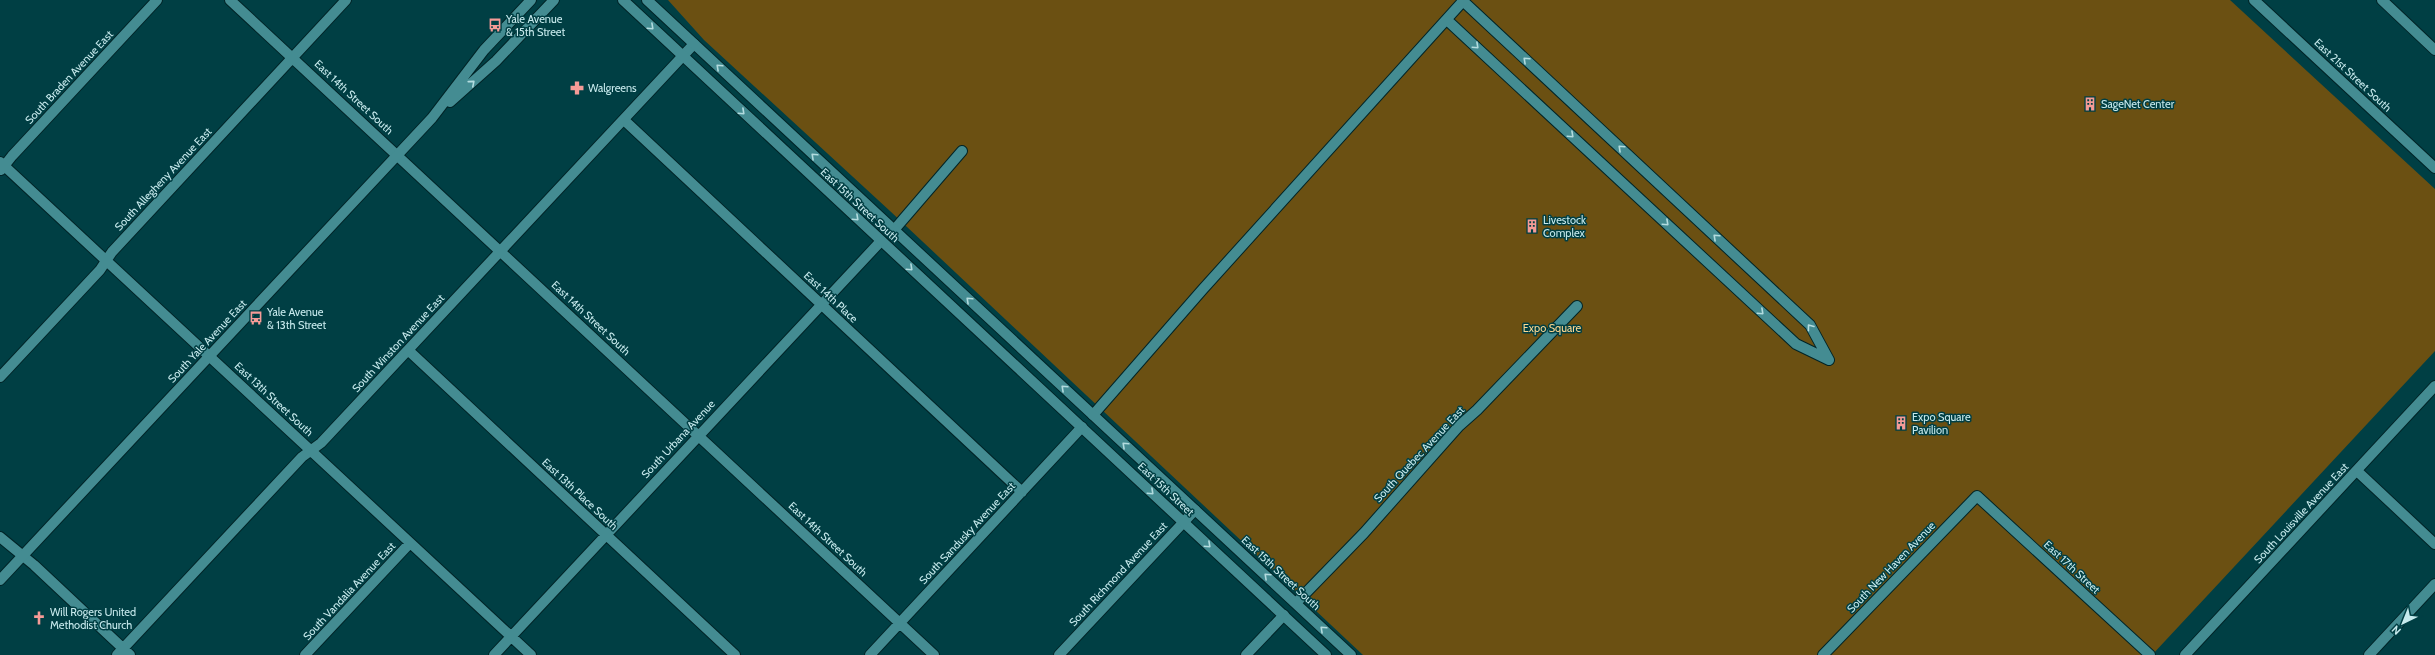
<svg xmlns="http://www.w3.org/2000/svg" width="2435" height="655" font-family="Cabin,sans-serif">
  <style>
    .green { fill: #6b5012 }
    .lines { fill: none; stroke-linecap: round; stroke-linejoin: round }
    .street-casing { stroke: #002427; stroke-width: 12 }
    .secondary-casing { stroke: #002427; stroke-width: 12 }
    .street { stroke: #448c92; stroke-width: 10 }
    .secondary { stroke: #448c92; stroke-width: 10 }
    .oneway { stroke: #b3dcdf }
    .labels { text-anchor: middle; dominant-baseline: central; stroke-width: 3; stroke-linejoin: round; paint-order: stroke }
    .poi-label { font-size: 11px; fill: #c7eaed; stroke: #003f44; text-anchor: start }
    .street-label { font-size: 11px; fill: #c7eaed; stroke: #003f44 }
    .park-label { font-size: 11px; fill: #fdd891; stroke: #003f44 }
  </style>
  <rect width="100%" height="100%" fill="#003f44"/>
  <path class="green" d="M668,0H2230L2435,189V351L2152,655H1363L890,211L704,40Z"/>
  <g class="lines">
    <g class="street-casing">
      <path id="street" d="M230,0L934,655
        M2382,0L2435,50
        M1463,1L1810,325L1829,360
        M1447,20L1796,344L1829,360
        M624,120L1022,492
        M0,162L531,655
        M1,170L12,156L157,0
        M894,230L962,151
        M408,350L735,655
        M0,377L100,270L112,252L346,0
        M1093,415L1203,289L1464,0
        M2357,471L2435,544
        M0,537L34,565L130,655
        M1296,603L1364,533L1459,426L1477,410L1577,306
        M117,655L302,457L321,443L694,44
        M305,655L410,543
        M494,655L881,241
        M870,655L1082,427
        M1059,655L1195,510
        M1246,655L1284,615
        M1823,655L1977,496L2150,655
        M2185,655L2435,386
        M2369,655L2435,584"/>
    </g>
    <g class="secondary-casing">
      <path id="secondary" d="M623,0L1326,655
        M647,0L1351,655
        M2254,0L2435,168
        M450,102L496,61L554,0
        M0,580L432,118L484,50L531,0"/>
    </g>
    <use href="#street" class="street"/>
    <use href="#secondary" class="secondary"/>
  </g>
  <defs><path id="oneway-chevron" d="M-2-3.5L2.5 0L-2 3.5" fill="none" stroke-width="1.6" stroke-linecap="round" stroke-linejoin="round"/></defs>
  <g class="oneway">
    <use href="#oneway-chevron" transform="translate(651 27) rotate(43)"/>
    <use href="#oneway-chevron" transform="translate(1476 46) rotate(43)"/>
    <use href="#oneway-chevron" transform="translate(1526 60) rotate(-137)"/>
    <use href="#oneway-chevron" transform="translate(719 67) rotate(-137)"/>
    <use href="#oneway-chevron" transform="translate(472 83) rotate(-41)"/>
    <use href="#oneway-chevron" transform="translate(742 112) rotate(43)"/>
    <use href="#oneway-chevron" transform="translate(1571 135) rotate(43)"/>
    <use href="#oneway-chevron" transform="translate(1621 148) rotate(-137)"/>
    <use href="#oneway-chevron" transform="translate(814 156) rotate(-137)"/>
    <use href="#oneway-chevron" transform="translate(856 218) rotate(43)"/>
    <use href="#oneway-chevron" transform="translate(1666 223) rotate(43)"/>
    <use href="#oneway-chevron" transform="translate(1716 237) rotate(-137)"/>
    <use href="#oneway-chevron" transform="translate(910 268) rotate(43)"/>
    <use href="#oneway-chevron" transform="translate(969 300) rotate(-137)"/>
    <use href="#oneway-chevron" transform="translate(1761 312) rotate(43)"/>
    <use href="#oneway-chevron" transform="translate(1810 327) rotate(-127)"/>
    <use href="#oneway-chevron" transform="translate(1064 388) rotate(-137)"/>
    <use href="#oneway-chevron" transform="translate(1125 445) rotate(-137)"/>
    <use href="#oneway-chevron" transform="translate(1151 492) rotate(43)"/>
    <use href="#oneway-chevron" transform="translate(1208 545) rotate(43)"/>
    <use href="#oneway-chevron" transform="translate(1267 576) rotate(-137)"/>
    <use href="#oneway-chevron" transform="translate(1323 629) rotate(-137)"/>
  </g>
  <defs>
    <g id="bus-bare" transform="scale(1.08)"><path d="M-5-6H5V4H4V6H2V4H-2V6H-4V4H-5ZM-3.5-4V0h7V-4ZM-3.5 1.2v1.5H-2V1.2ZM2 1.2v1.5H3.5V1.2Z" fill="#f59b97" stroke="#003f44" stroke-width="2.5" paint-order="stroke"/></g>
    <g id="pharmacy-bare" transform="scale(1.08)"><path d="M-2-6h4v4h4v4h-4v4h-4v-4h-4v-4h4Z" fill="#f59b97" stroke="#003f44" stroke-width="2.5" paint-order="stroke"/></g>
    <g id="building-bare" transform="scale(1.08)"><path d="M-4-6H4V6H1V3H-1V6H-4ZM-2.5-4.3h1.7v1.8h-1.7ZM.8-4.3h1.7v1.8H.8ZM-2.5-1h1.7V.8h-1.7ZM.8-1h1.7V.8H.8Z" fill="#f59b97" stroke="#003f44" stroke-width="2.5" paint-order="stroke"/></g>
    <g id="church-bare" transform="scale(1.08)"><path d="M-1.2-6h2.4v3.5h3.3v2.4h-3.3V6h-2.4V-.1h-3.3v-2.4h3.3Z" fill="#f59b97" stroke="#003f44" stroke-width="2.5" paint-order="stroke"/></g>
  </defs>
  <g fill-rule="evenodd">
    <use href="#bus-bare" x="495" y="25"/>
    <use href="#pharmacy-bare" x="577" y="88"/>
    <use href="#building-bare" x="2090" y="104"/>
    <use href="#building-bare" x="1532" y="226"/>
    <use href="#bus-bare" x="256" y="318"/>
    <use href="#building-bare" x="1901" y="423"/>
    <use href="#church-bare" x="39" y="618"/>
  </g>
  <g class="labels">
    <g class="poi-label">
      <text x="506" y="19">Yale Avenue<tspan x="506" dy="13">&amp; 15th Street</tspan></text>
      <text x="588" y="88">Walgreens</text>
      <text x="2101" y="104">SageNet Center</text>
      <text x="1543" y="220">Livestock<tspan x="1543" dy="13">Complex</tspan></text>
      <text x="267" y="312">Yale Avenue<tspan x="267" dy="13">&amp; 13th Street</tspan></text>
      <text x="1912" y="417">Expo Square<tspan x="1912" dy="13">Pavilion</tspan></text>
      <text x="50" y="612">Will Rogers United<tspan x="50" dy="13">Methodist Church</tspan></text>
    </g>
    <g class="street-label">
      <text transform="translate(2353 75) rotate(43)">East 21st Street South</text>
      <text transform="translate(69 77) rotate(-47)">South Braden Avenue East</text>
      <text transform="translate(354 97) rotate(43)">East 14th Street South</text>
      <text transform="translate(163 179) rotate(-47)">South Allegheny Avenue East</text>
      <text transform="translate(860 205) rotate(43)">East 15th Street South</text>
      <text transform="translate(831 297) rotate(43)">East 14th Place</text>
      <text transform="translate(591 318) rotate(43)">East 14th Street South</text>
      <text transform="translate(207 341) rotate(-47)">South Yale Avenue East</text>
      <text transform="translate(398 343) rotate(-47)">South Winston Avenue East</text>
      <text transform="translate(274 399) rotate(43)">East 13th Street South</text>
      <text transform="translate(678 439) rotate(-47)">South Urbana Avenue</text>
      <text transform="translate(1419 454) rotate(-47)">South Quebec Avenue East</text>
      <text transform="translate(1166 489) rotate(43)">East 15th Street</text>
      <text transform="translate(580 494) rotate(43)">East 13th Place South</text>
      <text transform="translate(2301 513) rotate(-47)">South Louisville Avenue East</text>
      <text transform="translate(967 533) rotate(-47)">South Sandusky Avenue East</text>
      <text transform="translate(828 539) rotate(43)">East 14th Street South</text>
      <text transform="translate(1891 567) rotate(-46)">South New Haven Avenue</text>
      <text transform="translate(2072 567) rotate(43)">East 17th Street</text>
      <text transform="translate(1281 573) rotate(43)">East 15th Street South</text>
      <text transform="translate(1118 574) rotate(-47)">South Richmond Avenue East</text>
      <text transform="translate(349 591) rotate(-47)">South Vandalia Avenue East</text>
    </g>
    <g class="park-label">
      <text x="1552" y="328">Expo Square</text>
    </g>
  </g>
  <g transform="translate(2403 623) rotate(223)" stroke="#003f44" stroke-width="3" paint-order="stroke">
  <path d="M0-3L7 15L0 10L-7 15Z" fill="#c7eaed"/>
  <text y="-6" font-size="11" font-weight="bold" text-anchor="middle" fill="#c7eaed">N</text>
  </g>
</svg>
